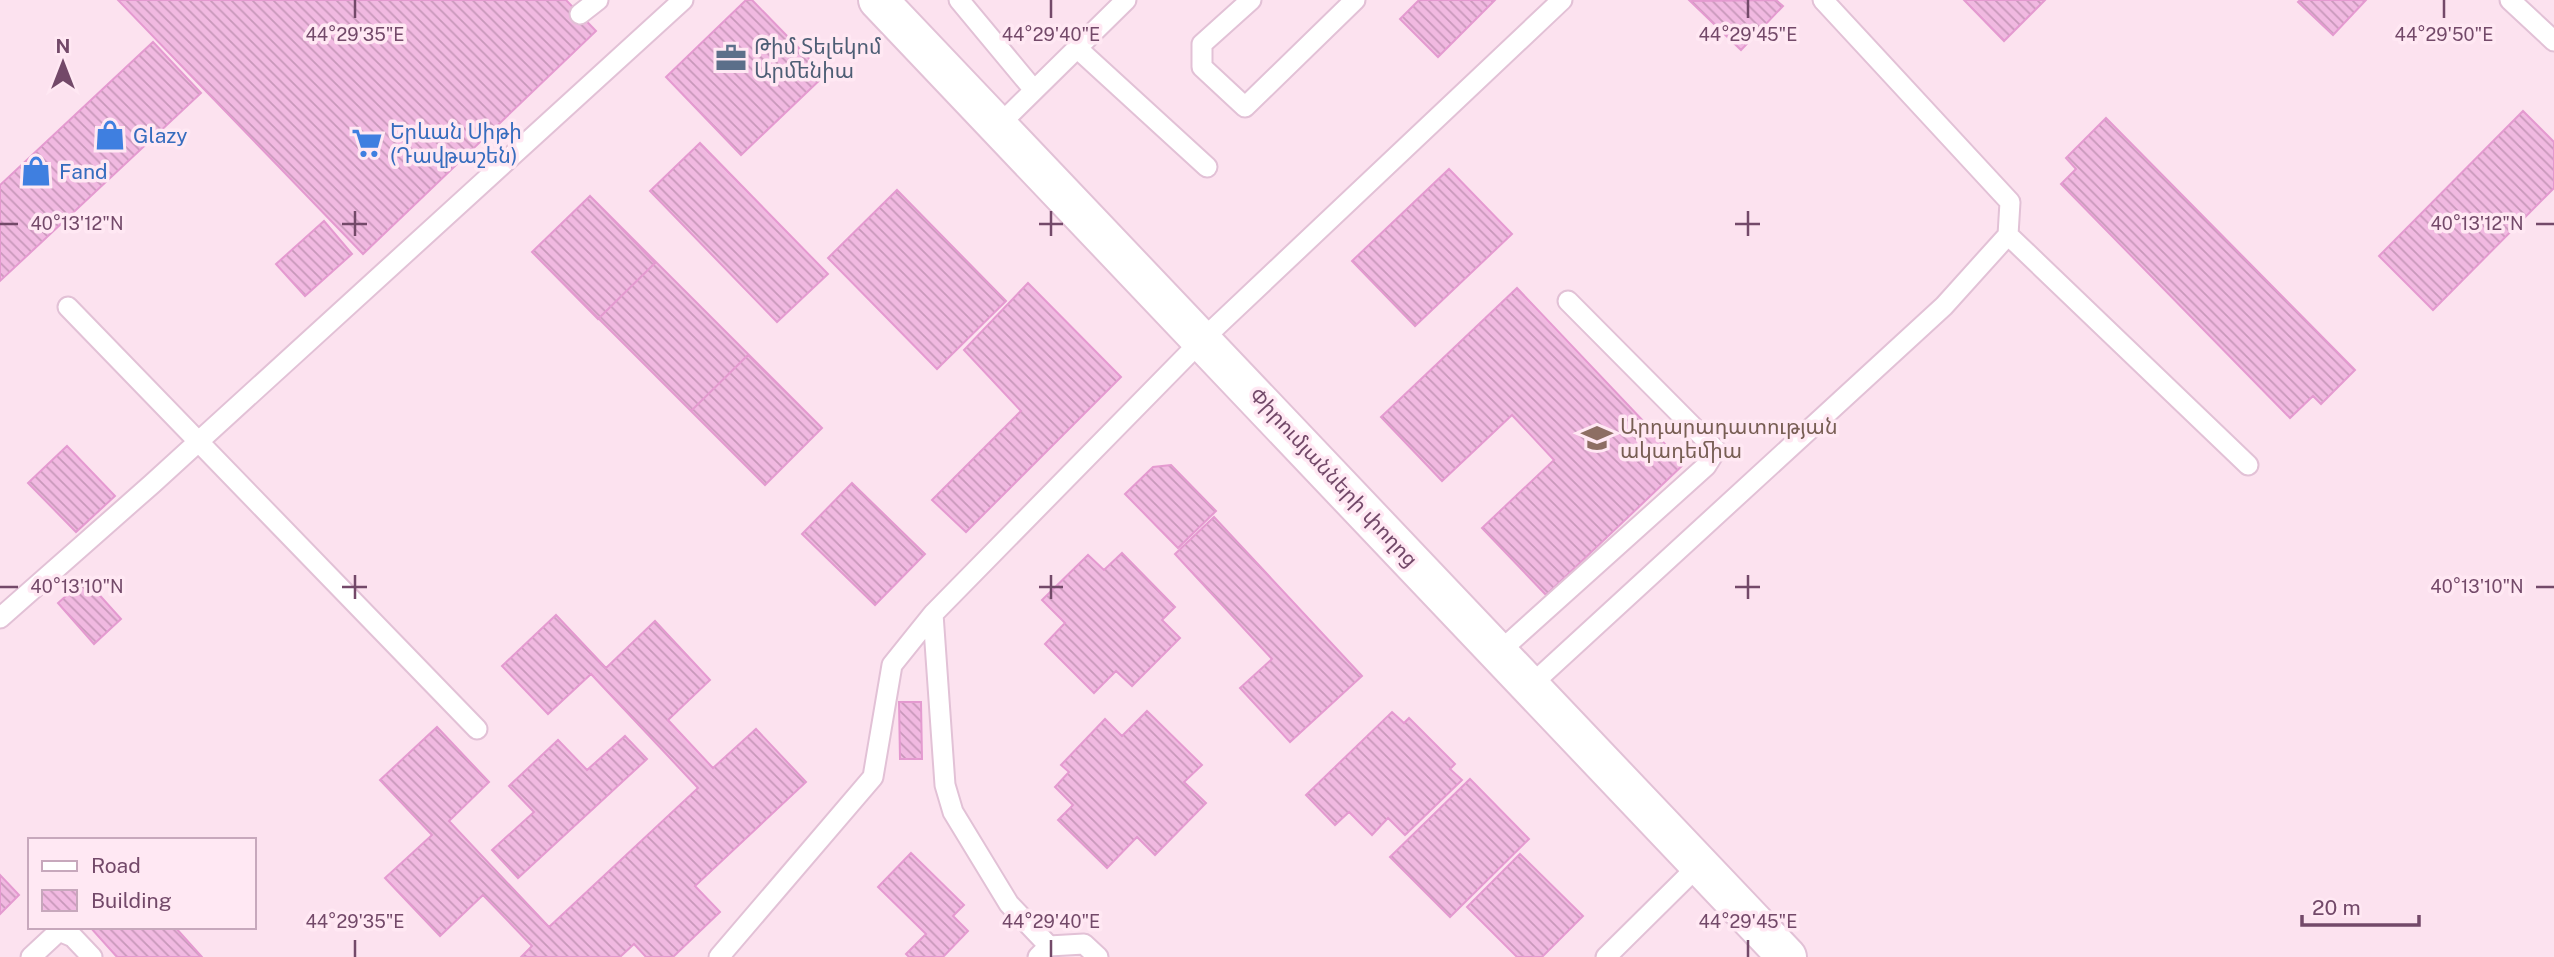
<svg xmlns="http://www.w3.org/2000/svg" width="2554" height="957" font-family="'Public Sans','Noto Sans Armenian',sans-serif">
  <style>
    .building { fill: url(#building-back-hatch); stroke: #e49ad0; stroke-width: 2 }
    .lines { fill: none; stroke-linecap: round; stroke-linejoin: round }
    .lane-casing { stroke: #e2c1d6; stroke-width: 23 }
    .street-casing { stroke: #e2c1d6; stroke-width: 42 }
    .lane { stroke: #fff; stroke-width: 19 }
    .street { stroke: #fff; stroke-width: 38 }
    .ticks { fill: none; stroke: #734969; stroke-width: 2.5 }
    .labels { text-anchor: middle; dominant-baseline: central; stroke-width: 7; stroke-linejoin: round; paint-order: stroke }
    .service-label { font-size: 21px; fill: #4e5e75; stroke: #ffe8f3; text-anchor: start }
    .shop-label { font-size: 21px; fill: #366cbe; stroke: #ffe8f3; text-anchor: start }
    .education-label { font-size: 21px; fill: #785e54; stroke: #ffe8f3; text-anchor: start }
    .street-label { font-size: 21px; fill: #734969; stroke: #ffe8f3 }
    .ticks-label { font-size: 18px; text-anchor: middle; fill: #734969; stroke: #ffe8f3; stroke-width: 7; stroke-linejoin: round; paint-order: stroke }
  </style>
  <defs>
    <pattern id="building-back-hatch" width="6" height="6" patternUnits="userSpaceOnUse" patternTransform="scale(1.75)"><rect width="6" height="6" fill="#f1b9e1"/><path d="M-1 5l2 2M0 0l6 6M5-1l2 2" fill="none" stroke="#c898ba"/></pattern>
  </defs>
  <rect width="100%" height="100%" fill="#fce2ef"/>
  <path class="building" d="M118,0H566L596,31L363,254Z
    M746,0H752L825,75L741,155L666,77Z
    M1419,0H1495L1438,57L1400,19Z
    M1776,0L1783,6L1741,50L1690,1Z
    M1964,0H2045L2004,41Z
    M2300,0H2366L2333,35L2298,2Z
    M153,42L201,93L0,281V185Z
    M2523,111L2554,142V188L2433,310L2379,256Z
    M2106,118L2355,370L2321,404L2313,396L2290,418L2061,184L2076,169L2066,158Z
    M700,143L828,274L777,322L650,191Z
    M1449,169L1512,234L1415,326L1352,261Z
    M897,190L1006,301L937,369L828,258Z
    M590,196L822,428L765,485L532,252Z
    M590,196L655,263L598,319L532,252Z
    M324,221L352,254L305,296L276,264Z
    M1028,283L1121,377L966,532L932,500L1021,411L964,350Z
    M1517,288L1684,464L1546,595L1482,528L1554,460L1512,415L1442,481L1381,417Z
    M748,355L822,428L765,485L691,411Z
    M67,446L115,496L76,532L28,483Z
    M1171,465L1216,511L1178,548L1125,494L1153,467Z
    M852,483L925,554L875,605L802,534Z
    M1214,517L1362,676L1290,742L1240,688L1272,659L1175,554Z
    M1122,553L1175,607L1162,620L1180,638L1132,686L1116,671L1094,693L1045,644L1065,623L1042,600L1088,555L1104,570Z
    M85,579L121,619L94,644L58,603Z
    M556,615L606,668L655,621L710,680L668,720L713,768L756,729L806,782L695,886L720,912L673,957H646L634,944L620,957H521L532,946L483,895L440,936L385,878L432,835L380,780L437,727L489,782L449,821L549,927L698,788L591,674L548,714L502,666Z
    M899,702H921L922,759H900Z
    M1147,711L1202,765L1184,782L1206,803L1155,855L1137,837L1107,868L1058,820L1073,805L1055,787L1069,772L1061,765L1105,719L1122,736Z
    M1392,712L1404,723L1409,718L1455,764L1450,769L1462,780L1405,835L1388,818L1372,835L1349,812L1335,825L1306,795Z
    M625,736L647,759L518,878L492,850L534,812L509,786L558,740L587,770Z
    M1470,779L1529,839L1450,917L1390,857Z
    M911,853L964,905L953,916L968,931L943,957H909L906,954L926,934L878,887Z
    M1520,854L1583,916L1542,957H1517L1467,907Z
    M0,875L19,895L0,914Z
    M90,927H175L202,957H117Z"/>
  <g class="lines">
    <g class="lane-casing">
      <path id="lane" d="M959,0L1034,90
        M1251,0L1202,44V67L1245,107L1355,0
        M2510,0L2554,41
        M580,14L598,0
        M1077,48L1207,167
        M998,126L1126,0
        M2008,235L2248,465
        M68,307L477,729
        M0,618L152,484L683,0
        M1499,652L1706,466L1716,450L1568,301
        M1531,685L1944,306L2008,235L2010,202L1823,0
        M1049,946L1084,944L1098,957
        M31,957L59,931L73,937L92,957
        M719,957L873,777L892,665L933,614
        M1038,957L1049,946L1009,904L953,812L945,785L933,614L1203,339L1562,0
        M1606,957L1699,865"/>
    </g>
    <g class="street-casing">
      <path id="street" d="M878,0L1787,957"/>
    </g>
    <use href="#lane" class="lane"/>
    <use href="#street" class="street"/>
  </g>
  <path class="ticks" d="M355,0V18M1051,0V18M1748,0V18M2444,0V18M355,211V236M1051,211V236M1748,211V236M0,224H18M342,224H367M1039,224H1063M1735,224H1760M2536,224H2554M355,575V599M1051,575V599M1748,575V599M0,587H18M342,587H367M1039,587H1063M1735,587H1760M2536,587H2554M355,940V957M1051,940V957M1748,940V957"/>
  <defs>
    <g id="office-bare" transform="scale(2.415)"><path d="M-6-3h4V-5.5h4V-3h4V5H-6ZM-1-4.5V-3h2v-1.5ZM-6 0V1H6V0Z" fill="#5c6f8a" stroke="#ffe8f3" stroke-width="2.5" paint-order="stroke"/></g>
    <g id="shop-bare" transform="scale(2.415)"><path d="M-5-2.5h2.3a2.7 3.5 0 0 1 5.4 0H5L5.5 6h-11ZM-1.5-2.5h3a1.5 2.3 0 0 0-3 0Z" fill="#3f7fe0" stroke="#ffe8f3" stroke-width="2.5" paint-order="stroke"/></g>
    <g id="supermarket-bare" transform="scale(2.415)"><path d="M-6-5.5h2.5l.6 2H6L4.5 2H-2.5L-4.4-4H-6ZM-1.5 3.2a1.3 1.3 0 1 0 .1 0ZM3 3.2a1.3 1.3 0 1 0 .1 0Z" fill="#3f7fe0" stroke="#ffe8f3" stroke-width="2.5" paint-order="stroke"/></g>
    <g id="university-bare" transform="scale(2.415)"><path d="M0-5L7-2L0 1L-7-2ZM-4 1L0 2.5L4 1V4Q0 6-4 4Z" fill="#8d6e63" stroke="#ffe8f3" stroke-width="2.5" paint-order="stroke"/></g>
  </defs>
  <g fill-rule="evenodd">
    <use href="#office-bare" x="731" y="58"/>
    <use href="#shop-bare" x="110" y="135"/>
    <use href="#supermarket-bare" x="367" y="143"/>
    <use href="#shop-bare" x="36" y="171"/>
    <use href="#university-bare" x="1597" y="438"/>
  </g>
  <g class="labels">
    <g class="service-label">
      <text x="754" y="46">Թիմ Տելեկոմ<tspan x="754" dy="24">Արմենիա</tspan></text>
    </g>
    <g class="shop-label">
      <text x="390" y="131">Երևան Սիթի<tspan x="390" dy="24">(Դավթաշեն)</tspan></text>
      <text x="133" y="135">Glazy</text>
      <text x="59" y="171">Fand</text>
    </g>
    <g class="education-label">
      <text x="1620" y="426">Արդարադատության<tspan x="1620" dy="24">ակադեմիա</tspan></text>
    </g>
    <g class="street-label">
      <text transform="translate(1334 477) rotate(47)">Փիրումյանների փողոց</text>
    </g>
  </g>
  <g class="ticks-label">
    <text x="355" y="41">44°29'35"E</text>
    <text x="1051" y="41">44°29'40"E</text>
    <text x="1748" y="41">44°29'45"E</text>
    <text x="2444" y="41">44°29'50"E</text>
    <text x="77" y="230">40°13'12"N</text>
    <text x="2477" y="230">40°13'12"N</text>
    <text x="77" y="593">40°13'10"N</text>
    <text x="2477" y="593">40°13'10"N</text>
    <text x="355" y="928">44°29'35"E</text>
    <text x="1051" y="928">44°29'40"E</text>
    <text x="1748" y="928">44°29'45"E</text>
  </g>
  <rect x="28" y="838" width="228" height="91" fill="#ffe8f3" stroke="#c7a8bc" stroke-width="2"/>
  <rect x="42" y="861" width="35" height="10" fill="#ffffff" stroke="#c7a8bc" stroke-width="2"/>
  <text x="91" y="873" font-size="21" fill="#734969">Road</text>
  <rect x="42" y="890" width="35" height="21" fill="url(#building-back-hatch)" stroke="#c7a8bc" stroke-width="2"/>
  <text x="91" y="908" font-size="21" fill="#734969">Building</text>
  <g transform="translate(63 63)" stroke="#ffe8f3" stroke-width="5" paint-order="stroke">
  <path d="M0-5L12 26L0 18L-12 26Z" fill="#734969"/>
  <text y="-10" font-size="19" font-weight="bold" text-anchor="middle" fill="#734969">N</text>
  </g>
  <path d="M2302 915v10h117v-10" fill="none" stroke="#734969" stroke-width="3.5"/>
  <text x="2312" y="915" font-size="21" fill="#734969" stroke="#ffe8f3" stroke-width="5" paint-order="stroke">20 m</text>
</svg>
